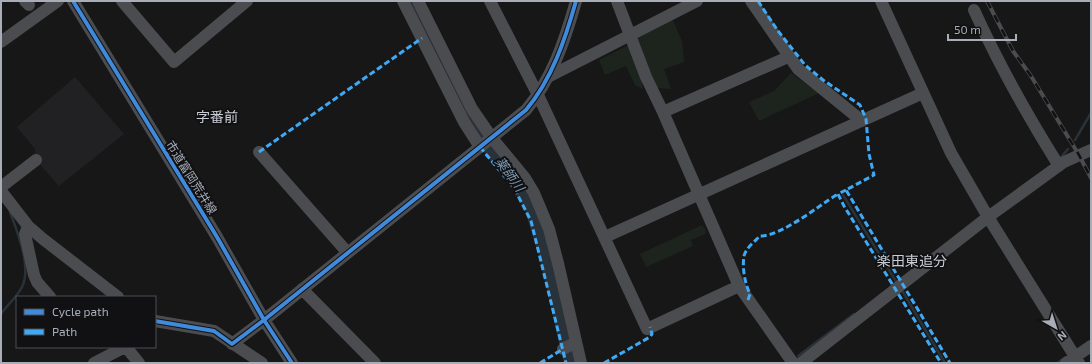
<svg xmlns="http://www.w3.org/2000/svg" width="1092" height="364" font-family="'Exo 2','Noto Sans JP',sans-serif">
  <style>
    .built { fill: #212123 }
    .green { fill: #1d241e }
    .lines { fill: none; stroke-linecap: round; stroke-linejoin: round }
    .stream { stroke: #2a3239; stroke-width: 2.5 }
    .river { stroke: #2a3239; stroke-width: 16 }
    .minor { stroke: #4b4c50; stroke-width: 12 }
    .rail-casing { stroke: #4b4c4f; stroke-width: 4 }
    .rail { stroke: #111113; stroke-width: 2.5; stroke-dasharray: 8; stroke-linecap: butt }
    .quiet { stroke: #3fa9f5; stroke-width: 3; stroke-dasharray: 6 3; stroke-linecap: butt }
    .cycleway-casing { stroke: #111113; stroke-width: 6 }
    .cycleway { stroke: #408adc; stroke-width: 4 }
    .labels { text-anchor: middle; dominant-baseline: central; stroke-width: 4; stroke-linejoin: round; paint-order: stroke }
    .street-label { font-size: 12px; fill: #a8adb8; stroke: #111113 }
    .water-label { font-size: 13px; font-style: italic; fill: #7f9bb3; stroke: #111113 }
    .quarter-label { font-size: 14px; fill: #c9ccd4; stroke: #111113 }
  </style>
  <rect width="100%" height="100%" fill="#171717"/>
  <path class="built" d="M75,77L124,134L59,186L36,160L35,149L17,127Z"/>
  <path class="green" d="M672,18L682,41L684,62L664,69L671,89L656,88L636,34Z
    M629,45L641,76L643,89L635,85L626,66L605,75L599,60Z
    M791,73L819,93L759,121L749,102L774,91Z
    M702,225L706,230L705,234L691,240L693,246L646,267L640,254Z"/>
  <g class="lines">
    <path class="stream" d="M1075,140L1091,113
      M1062,156L1068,149
      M843,195L897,283
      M901,289L945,363
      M1,314C7,305 17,297 22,287C32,267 17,231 10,212
      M798,356L854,314
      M1057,363L1063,359"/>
    <path class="river" d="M411,1L470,121L517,181L532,206L547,255L572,363"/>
    <path class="minor" d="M25,1L29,5
      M73,1L217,237L264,320L292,363
      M122,1L174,62L247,1
      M403,1L464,122L480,147
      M418,1L472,109L492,138L525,178L534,193L549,229L558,263L581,363
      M490,1L538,95L647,329L739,286
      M617,1L646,77L663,112L739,286L793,363
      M751,1L798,69L862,121
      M881,1L951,153L988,217L1079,363
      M974,10C999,65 1027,115 1059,166
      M1,42L58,1
      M548,77L697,1
      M663,112L788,57
      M259,152L347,252
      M1,187L36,160
      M1,191L28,226L43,239L118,297
      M28,226L25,234L34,275L37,282L50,297
      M605,237L923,93
      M302,289L375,363
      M155,321L214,331L262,363
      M232,344L264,320L526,110C552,79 565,40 576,1
      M126,347L139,363
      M563,349L576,342
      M94,363L125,347
      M801,363L988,217L1064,162L1091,150
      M1066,363L1091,346"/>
    <g class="rail-casing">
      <path id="rail" d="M987,1L1013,51L1031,76L1079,155L1091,178"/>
    </g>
    <use href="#rail" class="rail"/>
    <path class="quiet" d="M758,1L778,31L805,65L823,80L860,105L866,119L869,154L874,175L846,190L950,363
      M480,147L514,188L531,221L566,363
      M259,152L422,38
      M846,190L838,194L844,206L941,363
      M748,300L750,294C745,284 742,268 744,256C746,248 754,242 760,236C782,236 818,206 838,194
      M540,363L563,349
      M604,363L650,337L652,334L650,327"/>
    <g class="cycleway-casing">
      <path id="cycleway" d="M73,1L217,237L264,320L292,363
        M155,321L214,331L232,344L264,320L526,110C552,79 565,40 576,1"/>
    </g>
    <use href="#cycleway" class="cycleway"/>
  </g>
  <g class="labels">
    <g class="street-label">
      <text transform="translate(192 177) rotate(58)">市道富岡荒井線</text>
    </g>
    <g class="water-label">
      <text transform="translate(510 174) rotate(54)">薬師川</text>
    </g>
    <g class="quarter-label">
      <text x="217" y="116">字番前</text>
      <text x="912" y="260">楽田東追分</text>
    </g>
  </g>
  <rect width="1092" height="364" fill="none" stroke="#a8adb8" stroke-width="4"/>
  <rect x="16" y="296" width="140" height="52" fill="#111113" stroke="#4d4f55"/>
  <rect x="24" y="309" width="20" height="6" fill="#408adc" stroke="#4d4f55"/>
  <text x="52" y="316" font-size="12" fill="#a8adb8">Cycle path</text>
  <rect x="24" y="329" width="20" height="6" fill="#3fa9f5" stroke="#4d4f55"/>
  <text x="52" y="336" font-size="12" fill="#a8adb8">Path</text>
  <g transform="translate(1056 328) rotate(141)" stroke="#111113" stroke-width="3" paint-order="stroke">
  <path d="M0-3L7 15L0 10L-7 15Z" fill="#a8adb8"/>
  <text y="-6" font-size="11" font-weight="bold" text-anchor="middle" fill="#a8adb8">N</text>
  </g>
  <path d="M948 34v6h68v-6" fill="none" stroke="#a8adb8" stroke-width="2"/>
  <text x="954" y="34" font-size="12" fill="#a8adb8" stroke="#111113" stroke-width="3" paint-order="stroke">50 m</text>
</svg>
